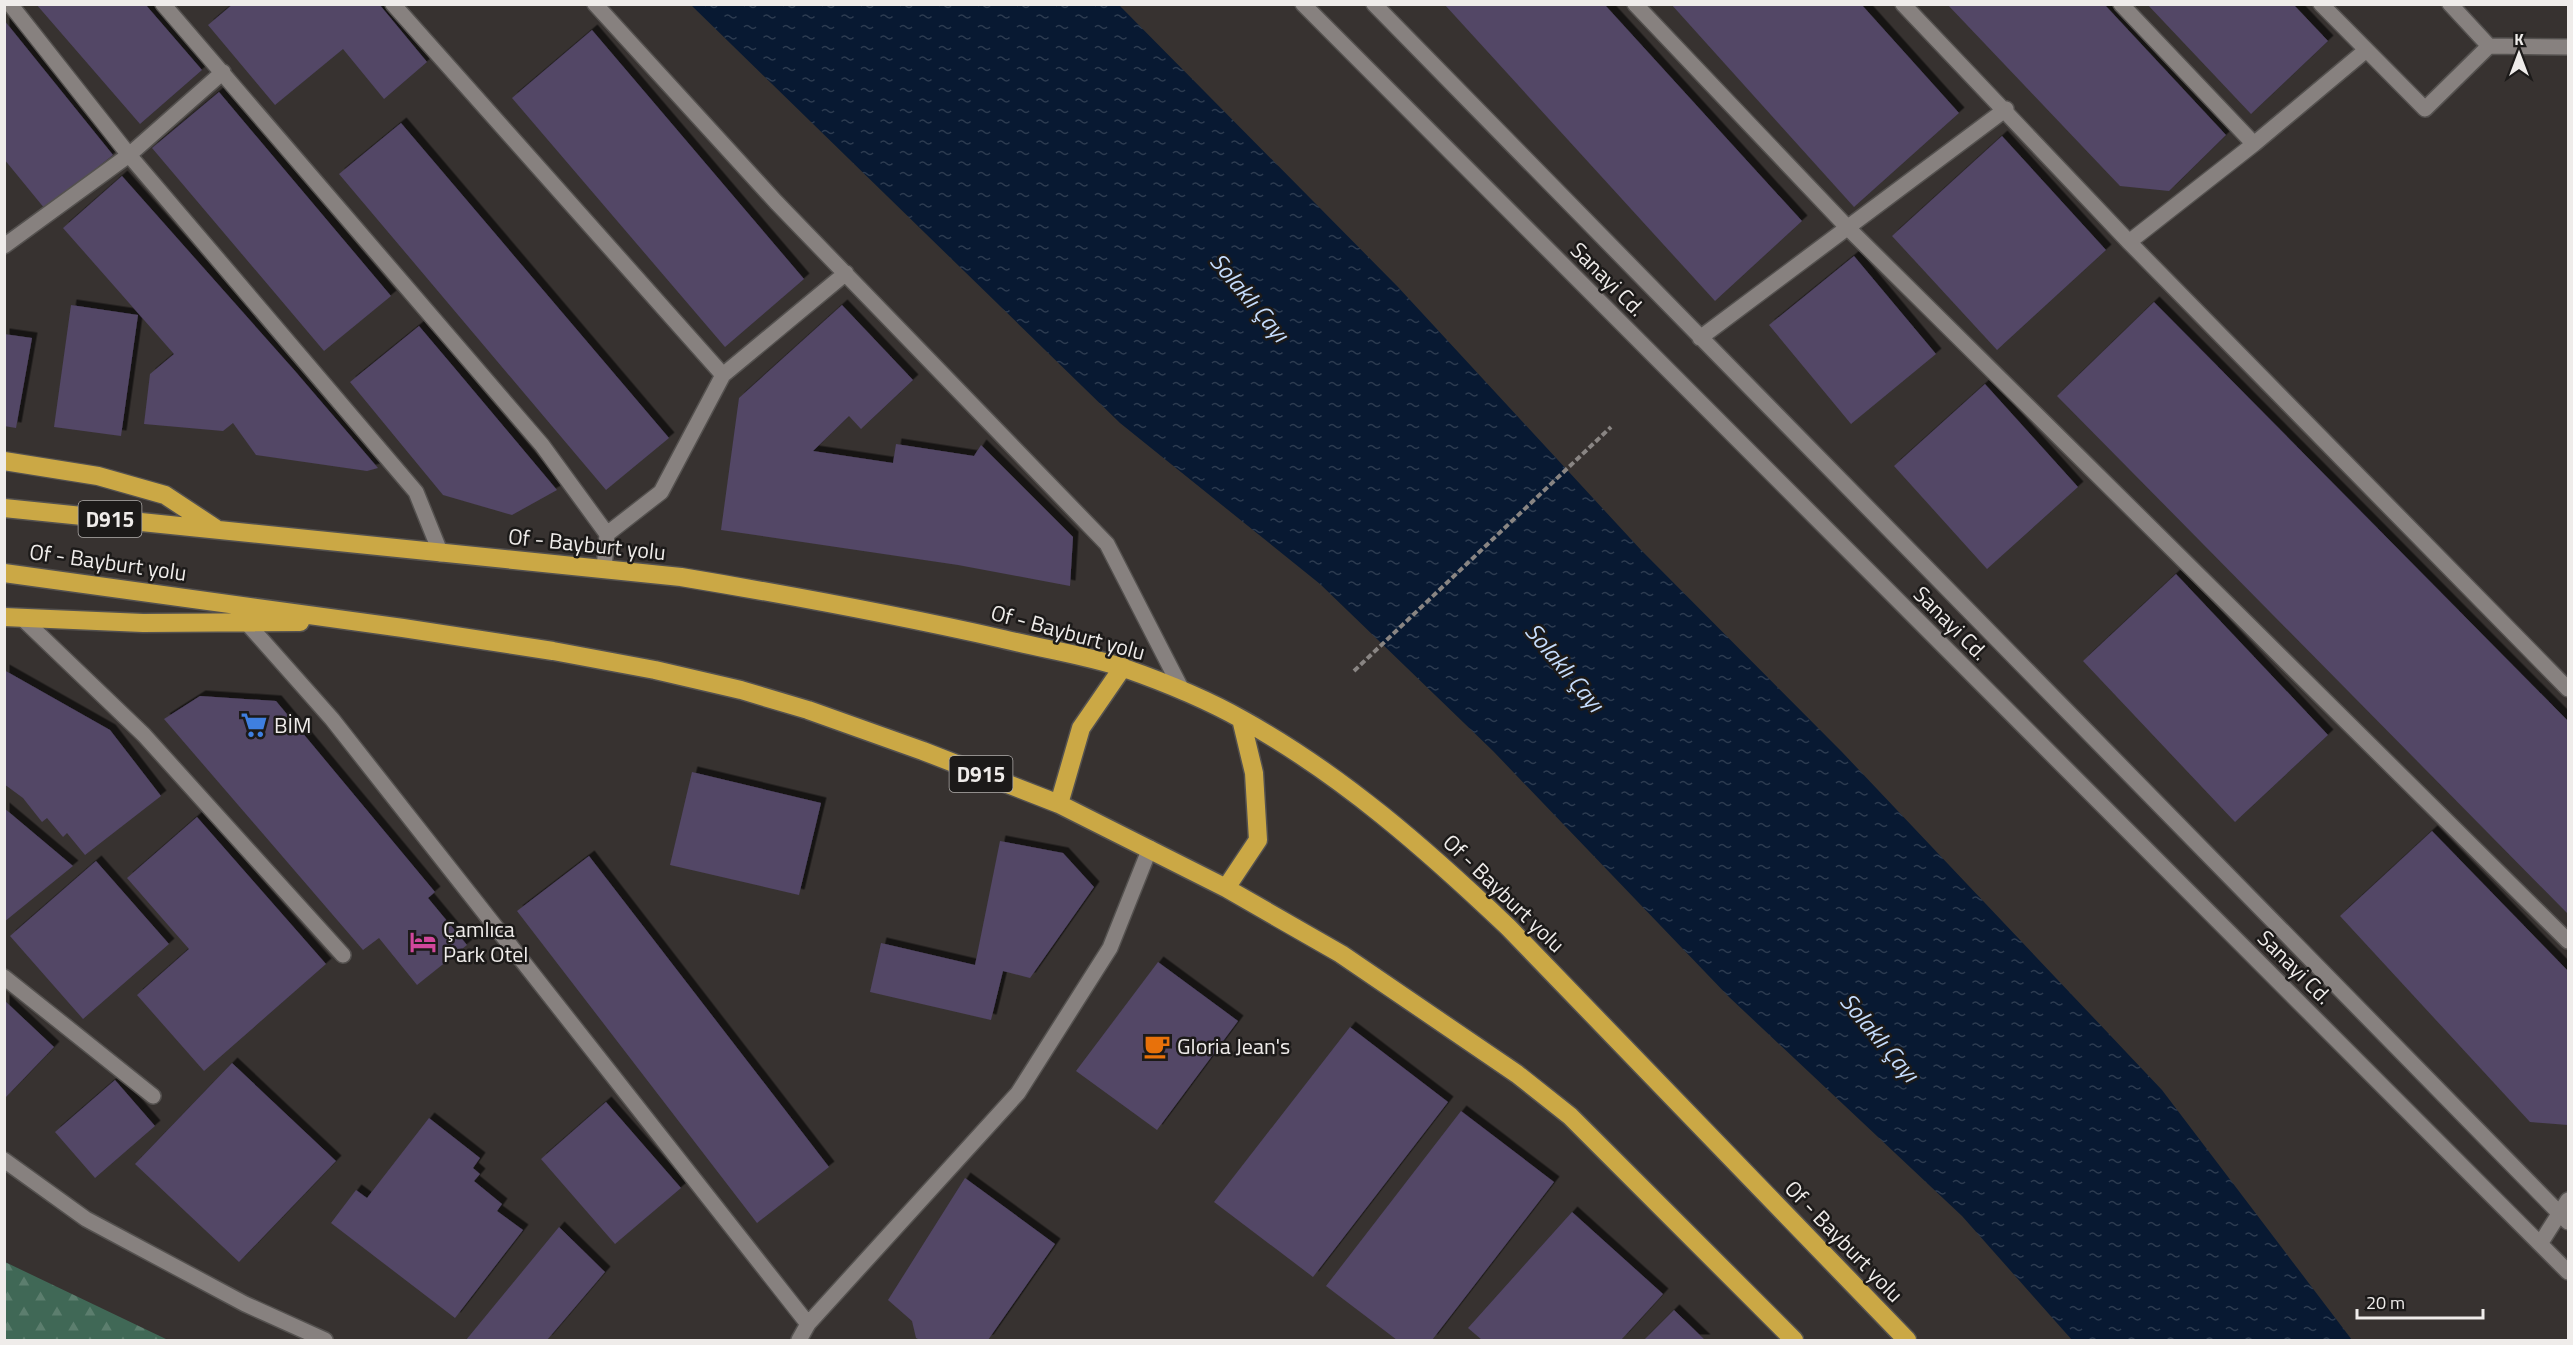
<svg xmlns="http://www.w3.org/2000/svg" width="2573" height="1345" font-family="'Titillium Web',sans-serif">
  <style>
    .forest { fill: url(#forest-firs) }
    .water { fill: url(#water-ripples) }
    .building { fill: #524666; filter: url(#shadow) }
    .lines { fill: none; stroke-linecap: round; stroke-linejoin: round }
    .minor-casing { stroke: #54514f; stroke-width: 18 }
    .highway-casing { stroke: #54514f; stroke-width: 21 }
    .path { stroke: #898583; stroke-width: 4; stroke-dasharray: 6 3; stroke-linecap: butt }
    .minor { stroke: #87817f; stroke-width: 15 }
    .highway { stroke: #cba845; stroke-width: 18 }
    .labels { text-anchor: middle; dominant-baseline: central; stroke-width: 5; stroke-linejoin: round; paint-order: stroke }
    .shield { fill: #1c1a19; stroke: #b0adab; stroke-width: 1.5 }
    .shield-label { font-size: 21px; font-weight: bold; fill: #efecea }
    .street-label { font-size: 22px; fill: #efecea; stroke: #1c1a19 }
    .poi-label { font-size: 22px; fill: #efecea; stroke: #1c1a19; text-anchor: start }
    .water-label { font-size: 24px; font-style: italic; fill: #c5dcfc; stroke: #1c1a19 }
  </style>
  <defs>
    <pattern id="forest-firs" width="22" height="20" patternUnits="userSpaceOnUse" patternTransform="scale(1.5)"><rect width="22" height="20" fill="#406856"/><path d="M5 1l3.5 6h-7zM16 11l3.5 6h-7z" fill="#5c7e6e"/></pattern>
    <pattern id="water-ripples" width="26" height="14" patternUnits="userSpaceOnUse" patternTransform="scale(1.5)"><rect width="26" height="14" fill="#081932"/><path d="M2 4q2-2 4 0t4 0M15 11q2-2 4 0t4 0" fill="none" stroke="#2c3b50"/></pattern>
    <filter id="shadow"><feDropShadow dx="5.5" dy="-5.5" stdDeviation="0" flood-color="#0009"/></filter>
  </defs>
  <rect width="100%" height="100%" fill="#373230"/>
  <path class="forest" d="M5,1262L168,1340H5Z"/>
  <path class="water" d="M691,5H1119L1398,287L1641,550L1842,752L2162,1090L2352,1340H2072L1962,1216L1729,997L1493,751L1320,584L1120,423Z"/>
  <path class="building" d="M36,4H145L202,70L140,124Z
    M233,4H379L427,62L384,99L343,49L275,105L208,25Z
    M1671,4H1861L1959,113L1854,207Z
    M1947,4H2104L2226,135L2169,191L2120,186Z
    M2147,4H2293L2328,41L2251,114Z
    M1445,5H1605L1802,221L1715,301Z
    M4,20L113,155L45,209L4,159Z
    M592,30L804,279L725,347L512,98Z
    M219,92L391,296L324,351L152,148Z
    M401,123L669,438L606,490L339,174Z
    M2002,136L2106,250L1997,350L1892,236Z
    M122,176L295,371L378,468L367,471L256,455L233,423L223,431L144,424L150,374L174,354L63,228Z
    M1854,256L1936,354L1851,424L1769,325Z
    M2154,302L2568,721V914L2057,396Z
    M71,305L138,315L121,436L54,427Z
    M842,305L913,380L861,429L849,416L813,451L893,463L896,444L974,456L981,445L1073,537L1070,586L958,565L721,530L739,398Z
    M419,326L452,365L557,490L512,515L443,495L350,382Z
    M4,334L32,338L16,428L4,426Z
    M1985,384L2078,487L1987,569L1894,466Z
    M2176,574L2328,735L2235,822L2083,661Z
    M4,670L110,730L161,796L85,855L67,833L63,837L47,818L42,822L23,798L4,784Z
    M200,696L276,701L435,892L428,898L467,945L417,985L379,938L363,950L164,719Z
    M692,772L821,803L799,895L670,865Z
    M4,808L73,866L4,922Z
    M197,817L326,964L204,1071L137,995L189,949L127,878Z
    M2432,831L2568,971V1125L2530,1122L2340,916Z
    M1000,841L1063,853L1094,887L1030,978L1003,971L991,1020L870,992L881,943L975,965Z
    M589,856L829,1167L757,1223L517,911Z
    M96,861L169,944L83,1019L10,936Z
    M1158,962L1238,1021L1157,1130L1076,1071Z
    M4,1000L54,1047L6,1097L4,1096Z
    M1350,1027L1448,1102L1313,1277L1214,1202Z
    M232,1063L336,1161L239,1262L135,1164Z
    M115,1080L155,1126L95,1178L55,1132Z
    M606,1102L681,1188L615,1244L541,1159Z
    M1461,1111L1554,1182L1432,1340H1397L1326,1286Z
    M429,1118L480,1158L473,1168L480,1174L474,1181L502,1204L497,1211L523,1230L455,1318L331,1223L356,1190L367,1198Z
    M965,1178L1055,1244L988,1340H920L916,1338L912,1321L888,1300Z
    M1572,1212L1663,1294L1621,1340H1482L1468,1328Z
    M559,1227L605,1272L547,1340H466Z
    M1674,1310L1705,1340H1644Z"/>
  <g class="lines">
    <g class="minor-casing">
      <path id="minor" d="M10,4L129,155L416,492L441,554
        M163,4L542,445L607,534L604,569
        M393,4L723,375L661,492L607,534
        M595,4L776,202L1107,544L1183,692
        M1303,4L2568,1272
        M1374,4L2568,1222
        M1635,4L1848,228L2568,941
        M1903,4L2129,242L2568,689
        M2121,4L2254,144
        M2321,4L2425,109L2489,46
        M2450,4L2489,46L2568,47
        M2129,242L2254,144L2365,51
        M4,246L129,155L223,72
        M1700,338L2006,109
        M723,375L846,273
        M22,618L144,735L343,955
        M246,622L332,719L808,1324
        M4,977L153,1096
        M4,1160L86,1219L245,1304L325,1340
        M2540,1244L2568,1200
        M799,1340L808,1324L1018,1093L1110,948L1150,848"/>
    </g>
    <g class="highway-casing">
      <path id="highway" d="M4,461L98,476L165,495L215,528
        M4,508L681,577C789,595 896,615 1003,639C1043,649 1086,655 1124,668C1164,682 1206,699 1243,720C1342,775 1426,849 1508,927L1907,1340
        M4,573L403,628L553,651L655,670L741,690L808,710L923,751L1059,804L1226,888L1341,954L1517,1074L1570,1116L1794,1340
        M4,617L143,623L300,622
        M1059,804L1081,728L1123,667
        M1226,888L1258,840L1254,773L1241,719"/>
    </g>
    <path class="path" d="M1354,671L1611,427"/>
    <use href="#minor" class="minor"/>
    <use href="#highway" class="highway"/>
  </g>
  <defs>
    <g id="supermarket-bare" transform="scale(2.07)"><path d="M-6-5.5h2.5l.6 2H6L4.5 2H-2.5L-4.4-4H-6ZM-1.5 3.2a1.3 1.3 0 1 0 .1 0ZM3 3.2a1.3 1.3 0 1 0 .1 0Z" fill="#3f7fe0" stroke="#1c1a19" stroke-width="2.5" paint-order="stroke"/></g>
    <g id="hotel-bare" transform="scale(2.07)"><path d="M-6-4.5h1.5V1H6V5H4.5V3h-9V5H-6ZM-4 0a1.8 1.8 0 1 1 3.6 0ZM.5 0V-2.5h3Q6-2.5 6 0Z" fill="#d1479c" stroke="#1c1a19" stroke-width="2.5" paint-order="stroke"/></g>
    <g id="cafe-bare" transform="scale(2.07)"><path d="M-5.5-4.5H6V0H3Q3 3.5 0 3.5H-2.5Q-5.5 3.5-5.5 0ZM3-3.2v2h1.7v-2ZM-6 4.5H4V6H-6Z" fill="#e8710a" stroke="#1c1a19" stroke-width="2.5" paint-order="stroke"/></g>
  </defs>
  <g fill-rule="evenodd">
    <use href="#supermarket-bare" x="254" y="725"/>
    <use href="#hotel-bare" x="423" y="942"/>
    <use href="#cafe-bare" x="1157" y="1046"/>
  </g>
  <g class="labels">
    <g class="shield">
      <rect x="78.5" y="501" width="63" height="36" rx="4.5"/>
      <rect x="949.5" y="756" width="63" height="36" rx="4.5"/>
    </g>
    <g class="shield-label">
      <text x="110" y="519">D915</text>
      <text x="981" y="774">D915</text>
    </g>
    <g class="street-label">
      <text transform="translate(1608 279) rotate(45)">Sanayi Cd.</text>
      <text transform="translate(587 544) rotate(6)">Of - Bayburt yolu</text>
      <text transform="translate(108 562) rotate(8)">Of - Bayburt yolu</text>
      <text transform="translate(1951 623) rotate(45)">Sanayi Cd.</text>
      <text transform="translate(1068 632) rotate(15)">Of - Bayburt yolu</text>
      <text transform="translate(1504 893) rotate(44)">Of - Bayburt yolu</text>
      <text transform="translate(2295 967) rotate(45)">Sanayi Cd.</text>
      <text transform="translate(1844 1241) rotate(46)">Of - Bayburt yolu</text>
    </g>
    <g class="poi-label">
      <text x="274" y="725">BİM</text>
      <text x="443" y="929">Çamlıca<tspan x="443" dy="25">Park Otel</tspan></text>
      <text x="1177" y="1046">Gloria Jean's</text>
    </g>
    <g class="water-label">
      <text transform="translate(1250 297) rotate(50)">Solaklı Çayı</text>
      <text transform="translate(1565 667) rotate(50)">Solaklı Çayı</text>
      <text transform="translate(1880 1037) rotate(50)">Solaklı Çayı</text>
    </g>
  </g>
  <rect width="2573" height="1345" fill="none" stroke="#efecea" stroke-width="12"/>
  <g transform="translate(2519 54)" stroke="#1c1a19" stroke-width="4.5" paint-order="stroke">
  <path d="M0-4.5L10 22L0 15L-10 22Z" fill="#efecea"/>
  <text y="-9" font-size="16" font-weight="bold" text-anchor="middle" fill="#efecea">K</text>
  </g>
  <path d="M2357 1309v9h126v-9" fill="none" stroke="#efecea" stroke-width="3"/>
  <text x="2366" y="1309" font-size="18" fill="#efecea" stroke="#1c1a19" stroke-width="4.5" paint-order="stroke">20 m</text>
</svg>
